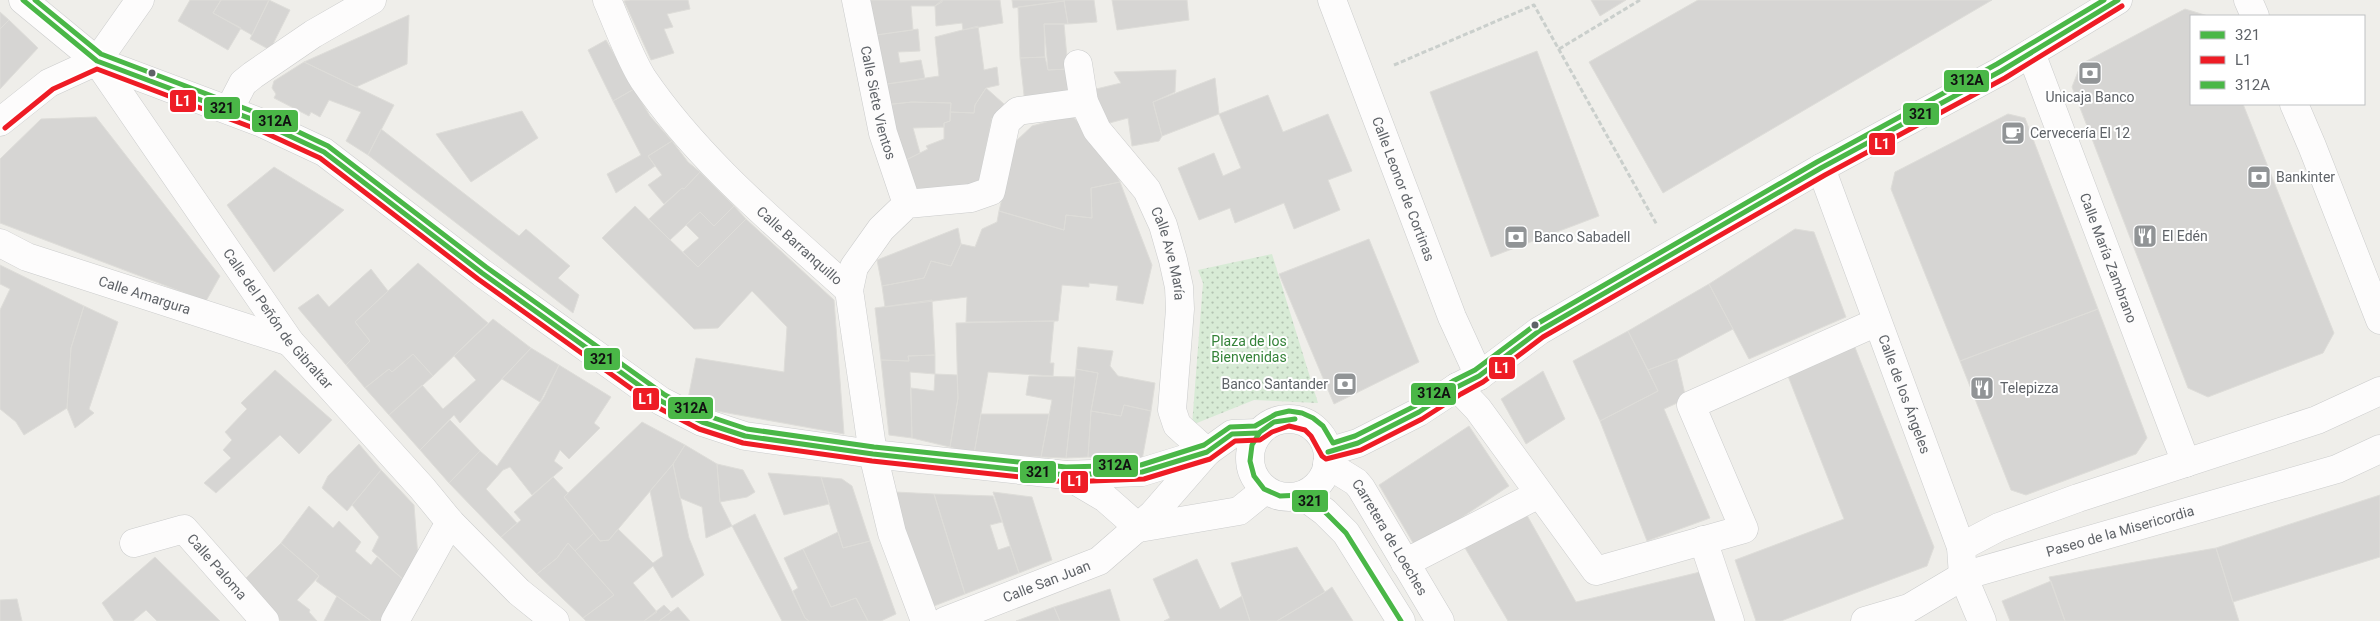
<svg xmlns="http://www.w3.org/2000/svg" width="2380" height="621" font-family="Roboto,sans-serif">
  <style>
    .park { fill: url(#park-dots) }
    .building { fill: #d6d5d3; stroke: #deddd9 }
    .lines { fill: none; stroke-linecap: round; stroke-linejoin: round }
    .minor-casing { stroke: #cbcccc; stroke-width: 29 }
    .path { stroke: #cacfcc; stroke-width: 3; stroke-dasharray: 5 2.5; stroke-linecap: butt }
    .minor { stroke: #fdfcfc; stroke-width: 28 }
    .bus-1-casing { stroke: #fff; stroke-width: 9 }
    .bus-2-casing { stroke: #fff; stroke-width: 9 }
    .bus-3-casing { stroke: #fff; stroke-width: 9 }
    .bus-1 { stroke: #4ab747; stroke-width: 5 }
    .bus-2 { stroke: #ee1c25; stroke-width: 5 }
    .bus-3 { stroke: #4ab747; stroke-width: 5 }
    .bus-dot { fill: #5f6368; stroke: #fff; stroke-width: 2 }
    .labels { text-anchor: middle; dominant-baseline: central; stroke-width: 4; stroke-linejoin: round; paint-order: stroke }
    .poi-label { font-size: 14px; fill: #5f6368; stroke: #fff; text-anchor: start }
    .street-label { font-size: 14px; fill: #5f6368; stroke: #fff }
    .park-label { font-size: 14px; fill: #348238; stroke: #fff }
    .line-badge { stroke: #fff; stroke-width: 2 }
    .badge-label { font-size: 14px; text-anchor: middle; font-weight: bold; fill: #fff }
    .pale-badge-label { font-size: 14px; text-anchor: middle; font-weight: bold; fill: #111 }
  </style>
  <defs>
    <pattern id="park-dots" width="8" height="8" patternUnits="userSpaceOnUse" patternTransform="scale(1.25)"><rect width="8" height="8" fill="#d8ebd6"/><path d="M2 2h.1M6 6h.1" fill="none" stroke="#b2c2b1" stroke-width="1.8" stroke-linecap="round"/></pattern>
  </defs>
  <rect width="100%" height="100%" fill="#efeeea"/>
  <path class="park" d="M1272,254L1318,403L1254,400L1192,425L1203,283L1198,270Z"/>
  <path class="building" d="M190,0H221L213,13L241,28L228,50L178,21Z
    M221,0H269L252,35L213,13Z
    M269,0L290,10L270,50L250,39Z
    M630,0H688L690,9L667,14L673,27L664,29L674,53L651,60L624,1Z
    M865,0H942V2L935,6H911L913,30L869,36Z
    M942,0H1000L1003,23L963,30L962,23L936,26L935,6Z
    M1012,0H1064V1L1013,8Z
    M1094,0L1097,22L1068,24L1064,0Z
    M1112,0H1187L1189,20L1117,30Z
    M1591,0H1626L1600,16Z
    M1698,0H1992L1663,193L1589,62Z
    M1064,1L1068,24H1044L1045,57L1020,58L1018,7Z
    M2185,9L2208,16H2191V104H2243L2334,333L2323,353L2208,397L2188,388L2072,87L2081,64Z
    M0,12L9,20L0,29Z
    M409,15L407,64L356,87L304,62Z
    M9,20L38,48L0,89V29Z
    M1044,24H1064L1068,69L1048,70Z
    M978,26L984,70L997,67L999,85L986,88L975,105L974,113L950,112L951,103L912,102L884,105L880,85L939,76L935,37Z
    M918,29L920,51L898,52L900,63L921,60L925,79L880,85L869,36Z
    M606,40L634,89L613,101L588,50Z
    M1537,51L1599,216L1491,257L1430,92Z
    M1045,57L1048,70L1068,69L1070,96L1025,104L1020,58Z
    M304,62L394,105L368,155L346,141L361,112L329,100L320,117L311,112L309,116L274,98L276,94L272,88L274,81Z
    M1176,70L1175,92L1153,102L1162,136L1159,141L1132,146L1128,118L1102,125L1092,90L1121,83L1114,72Z
    M1215,78L1219,114L1162,136L1153,102Z
    M986,88L1004,104L992,118L977,192L910,188L900,163L928,149L926,146L944,139V123L950,121V112L974,113L975,105Z
    M634,89L650,116L672,141L648,156L655,166L616,193L607,174L641,155L613,101Z
    M1268,95L1283,132L1328,114L1352,171L1328,180L1340,210L1294,229L1284,203L1235,223L1230,208L1199,220L1178,168L1214,153L1223,176L1241,168L1219,114Z
    M912,102L951,103L950,121L944,123V127L913,128L920,153L900,163L884,105Z
    M522,111L538,138L471,182L436,134Z
    M2008,114L2025,118L2098,309L1960,361L1891,189L1895,172Z
    M1072,115L1113,167L1120,182L1091,188L1092,218L1066,215L1064,230L999,211L1016,141L1032,126Z
    M96,117L220,276L206,301L0,223V159L41,119Z
    M381,129L519,236L526,229L570,266L558,278L579,295L573,313L368,155Z
    M672,141L688,162L700,172L684,189L682,188L664,204L648,185L662,175L648,156Z
    M274,167L344,210L274,272L227,205Z
    M700,172L734,206L714,226L700,212L670,240L649,219L682,188L684,189Z
    M1120,182L1152,265L1143,304L1116,300L1118,286L1089,283V287L1062,285L1058,321L966,322L967,297L885,307L882,286L924,278L931,261L951,266L961,244L975,247L982,229L997,222L999,211L1064,230L1066,215L1092,218L1091,188Z
    M635,206L698,267L746,219L834,300L844,434L711,410L688,399L696,358L784,372L787,327L752,291L718,328L694,329L602,238Z
    M734,206L746,219L698,267L683,252L699,238L686,225L700,212L714,226Z
    M958,228L961,244L951,266L931,261L924,278L882,286L877,260Z
    M1795,229L1814,232L1846,317L1749,359L1709,284Z
    M1369,239L1419,362L1334,404L1279,274Z
    M418,263L488,323L433,376L413,354L392,372L389,369L365,388L346,365L370,341L355,322Z
    M0,265L84,306L71,348L67,408L24,435L16,422L0,409V310L10,289L0,284Z
    M371,269L388,291L355,322L370,341L346,365L298,308L318,294L329,307Z
    M1709,284L1733,329L1677,359L1648,370L1628,331Z
    M932,300L935,355L908,356L909,361L881,360L875,308Z
    M84,306L118,322L89,409L94,413L75,428L67,408L71,348Z
    M2098,309L2147,438L2136,454L2026,495L2011,490L1960,361Z
    M493,319L531,348L460,423L454,415L420,450L389,415L422,385L443,409L476,380L454,356Z
    M1054,321L1050,363H1054L1053,376L988,372L974,454L950,447L958,398L956,323Z
    M1628,331L1658,391L1600,421L1573,361Z
    M1854,345L1934,547L1927,566L1781,621H1756L1735,560L1844,519L1786,371Z
    M1078,347L1113,351L1110,366L1118,376L1155,383L1151,411L1124,405L1121,416L1091,411L1098,373L1076,369Z
    M531,348L559,365L540,402L502,379Z
    M413,354L433,376L389,415L365,388L389,369L392,372Z
    M935,355V374L910,372L912,438L889,435L881,360L909,361L908,356Z
    M1677,359L1686,399L1664,409L1710,518L1647,541L1600,421L1658,391L1648,370Z
    M559,365L611,397L594,423L600,428L569,459L560,450L554,461L563,468L532,495L510,467L503,470L486,489L517,523L501,537L449,483L480,451L497,466L544,397Z
    M1076,369L1098,373L1091,411L1088,457L1066,458Z
    M275,370L332,420L299,454L280,435L216,493L204,483L231,458L223,450L232,440L225,432L247,409L241,403Z
    M1543,371L1565,419L1526,444L1501,399Z
    M935,374L957,375L958,398L950,447L912,438L911,388L934,391Z
    M1029,376L1075,377L1066,458L1041,457L1052,400L1026,395Z
    M1124,405L1151,411L1142,460L1088,457L1091,411L1121,416Z
    M981,414H1049L1041,457L974,454Z
    M450,420L480,451L449,483L420,450Z
    M642,422L685,445L673,464L609,540L600,541L564,497Z
    M1469,426L1509,486L1416,548L1379,485Z
    M359,444L381,470L347,511L322,488L328,476Z
    M685,445L717,464L720,502L732,526L706,538L702,507L680,498L673,464Z
    M673,464L689,538L704,575L672,598L653,566L633,583L657,612L644,621H586L583,618L614,595L575,551L594,533L600,541L609,540L618,529L653,563L663,556L650,491Z
    M717,464L743,470L755,492L747,497L720,502Z
    M381,470L414,505L418,557L406,582L372,551L379,537L352,505Z
    M768,473L821,477L829,504L784,515Z
    M553,477L568,493L564,497L594,533L575,551L568,543L557,558L537,574L501,537L521,520L514,512Z
    M821,477L842,479L852,486L870,541L843,548Z
    M895,492L934,494L965,594L934,606L888,502Z
    M993,492L1032,497L1052,560L1019,573Z
    M934,494L993,496L1002,522L990,525L998,550L1010,546L1019,573L965,594Z
    M2380,495V557L2233,602L2216,548Z
    M309,506L333,528L339,521L361,542L355,551L371,565L377,557L406,582L387,621H371L316,581L319,576L281,543Z
    M1524,510L1576,602L1700,572L1717,621H1508L1465,548Z
    M755,514L805,618L809,621H782L732,526Z
    M838,532L843,548L870,541L896,614L881,621H868L856,598L831,607L803,549Z
    M281,543L319,576L297,600L310,610L309,612L317,621H281L252,595L243,581Z
    M568,543L614,595L583,618L537,574L557,558Z
    M1297,547L1325,592L1277,621H1250L1231,563Z
    M2216,548L2239,621H2065L2049,577Z
    M803,549L831,607L856,598L868,621H809L805,618L793,591L798,588L784,558Z
    M155,557L220,621H157L146,610L133,621H114L102,603Z
    M1197,559L1220,609L1242,596L1250,621H1164L1170,618L1153,579Z
    M2051,581L2065,621H2010L2002,601Z
    M1332,587L1353,621H1277L1325,592Z
    M1110,589L1120,621H1060L1054,607Z
    M337,596L371,621H324Z
    M17,599L22,621H0V600Z
    M664,605L671,612L659,621H644Z
    M678,607L690,621H659L671,612Z
    M1054,607L1060,621H1016Z"/>
  <g class="lines">
    <g class="minor-casing">
      <g id="minor">
        <path id="s1" d="M23,0L97,61L290,342L422,488L450,522L519,592L555,621"/>
        <path id="s2" d="M607,0C618,25 629,57 643,79C699,161 776,224 849,290L873,454L892,533L925,621"/>
        <path id="s3" d="M856,0L883,133L907,204"/>
        <path id="s4" d="M1332,0L1452,317L1479,376"/>
        <path d="M2248,0L2255,16"/>
        <path id="s5" d="M2031,53L2186,463"/>
        <path d="M97,61L262,123L324,152L482,273L661,401L702,422L745,436L873,454L1066,475L1142,472L1207,452L1232,434L1258,433"/>
        <path id="s6" d="M1078,64L1084,102L1097,130L1147,190L1163,225L1173,260L1179,287L1180,309L1172,410L1177,425L1207,452"/>
        <path d="M2294,104L2312,146L2380,320"/>
        <path d="M229,110L243,83L253,75L313,34L372,0"/>
        <path d="M0,122L49,83L97,61L140,0"/>
        <path id="s7" d="M1821,168L1961,547L1963,576L1982,621"/>
        <path id="s8" d="M0,243L27,257L290,342"/>
        <path d="M849,290L854,267L881,229L907,204L971,198L991,191L1006,122L1018,111L1084,102"/>
        <path d="M1457,387L1478,409L1596,571L1744,529L1691,405L1877,322"/>
        <circle cx="1289" cy="458" r="39"/>
        <path d="M1328,452L1358,443L1419,412L1457,387L1479,376L1539,331L1821,168L2001,71L2118,0"/>
        <path id="s9" d="M1327,464L1356,482L1361,488L1440,621"/>
        <path d="M1066,475L1105,498L1139,528L1239,511L1265,490"/>
        <path d="M1302,495L1325,512L1346,533L1401,621"/>
        <path d="M1703,540L1730,621"/>
        <path id="s10" d="M134,543L184,529L265,621"/>
        <path d="M1961,547L1999,527L2078,498L2317,420L2380,391"/>
        <path d="M1405,563L1539,494"/>
        <path d="M395,621L450,522"/>
        <path id="s11" d="M945,621L1099,561L1153,514L1207,452"/>
        <path id="s12" d="M1865,621L1909,608L1963,576L2337,469L2380,449"/>
      </g>
    </g>
    <path class="path" d="M1559,49L1640,0
      M1394,65L1534,5L1657,225"/>
    <use href="#minor" class="minor"/>
    <g class="bus-1-casing">
      <path id="bus-1" d="M23,0L97,61L262,123L324,152L482,273L661,401L702,422L745,436L873,454L1066,475L1142,472L1207,452L1232,434L1258,433
        M1295,419L1274,422L1260,432L1252,445L1250,461L1254,476L1264,489L1280,496L1302,495L1325,512L1346,533L1401,621
        M1328,452L1358,443L1419,412L1457,387L1479,376L1539,331L1821,168L2001,71L2118,0"/>
    </g>
    <g class="bus-2-casing">
      <path id="bus-2" d="M5,128L53,89L97,69L259,130L320,158L478,279L657,407L699,429L743,443L872,461L1066,482L1144,479L1210,459L1235,441L1260,440L1272,432L1289,426L1305,430L1311,436L1322,456L1326,459L1361,450L1422,419L1461,394L1483,382L1543,337L1825,175L2005,78L2122,6"/>
    </g>
    <g class="bus-3-casing">
      <path id="bus-3" d="M35,0L101,54L265,116L328,146L486,267L665,395L705,415L747,429L874,447L1066,467L1141,465L1204,445L1230,427L1255,426L1276,414L1289,411L1302,413L1313,418L1323,426L1333,443L1355,436L1415,406L1453,381L1475,370L1535,325L1817,162L1997,64L2104,0"/>
    </g>
    <use href="#bus-1" class="bus-1"/>
    <use href="#bus-2" class="bus-2"/>
    <use href="#bus-3" class="bus-3"/>
  </g>
  <defs>
    <g id="bank-square" transform="scale(1.25)"><rect x="-9" y="-9" width="18" height="18" rx="4" fill="#919496" stroke="#fff"/><path d="M-6-4H6V4H-6ZM0-2.3a2.3 2.3 0 1 0 0 4.6a2.3 2.3 0 1 0 0-4.6Z" fill="#fff"/></g>
    <g id="cafe-square" transform="scale(1.25)"><rect x="-9" y="-9" width="18" height="18" rx="4" fill="#919496" stroke="#fff"/><path d="M-5.5-4.5H6V0H3Q3 3.5 0 3.5H-2.5Q-5.5 3.5-5.5 0ZM3-3.2v2h1.7v-2ZM-6 4.5H4V6H-6Z" fill="#fff"/></g>
    <g id="restaurant-square" transform="scale(1.25)"><rect x="-9" y="-9" width="18" height="18" rx="4" fill="#919496" stroke="#fff"/><path d="M-5-6h1v4h1v-4h1v4h1v-4h1v5L-1.5 .5V6h-2V.5L-5-1ZM5-6V6H3V1.5H1.5Q1.5-4 5-6Z" fill="#fff"/></g>
  </defs>
  <g fill-rule="evenodd">
    <use href="#bank-square" x="2090" y="73"/>
    <use href="#cafe-square" x="2013" y="133"/>
    <use href="#bank-square" x="2259" y="177"/>
    <use href="#restaurant-square" x="2145" y="236"/>
    <use href="#bank-square" x="1516" y="237"/>
    <use href="#bank-square" x="1345" y="384"/>
    <use href="#restaurant-square" x="1982" y="388"/>
  </g>
  <g class="bus-dot">
    <circle cx="152" cy="73" r="4.5"/>
    <circle cx="1535" cy="325" r="4.5"/>
  </g>
  <g class="labels">
    <g class="poi-label">
      <text x="2090" y="97" text-anchor="middle">Unicaja Banco</text>
      <text x="2030" y="133">Cervecería El 12</text>
      <text x="2276" y="177">Bankinter</text>
      <text x="2162" y="236">El Edén</text>
      <text x="1534" y="237">Banco Sabadell</text>
      <text x="1328" y="384" text-anchor="end">Banco Santander</text>
      <text x="2000" y="388">Telepizza</text>
    </g>
    <g class="street-label">
      <text stroke="none"><textPath href="#s3" startOffset="105">Calle Siete Vientos</textPath></text>
      <text stroke="none"><textPath href="#s4" startOffset="202">Calle Leonor de Cortinas</textPath></text>
      <text stroke="none"><textPath href="#s2" startOffset="316">Calle Barranquillo</textPath></text>
      <text stroke="none"><textPath href="#s6" startOffset="215">Calle Ave María</textPath></text>
      <text stroke="none"><textPath href="#s5" startOffset="219">Calle María Zambrano</textPath></text>
      <text stroke="none"><textPath href="#s8" startOffset="154">Calle Amargura</textPath></text>
      <text stroke="none"><textPath href="#s1" startOffset="411">Calle del Peñón de Gibraltar</textPath></text>
      <text stroke="none"><textPath href="#s7" startOffset="241">Calle de los Ángeles</textPath></text>
      <text stroke="none"><textPath href="#s12" startOffset="272">Paseo de la Misericordia</textPath></text>
      <text stroke="none"><textPath href="#s9" startOffset="99">Carretera de Loeches</textPath></text>
      <text stroke="none"><textPath href="#s10" startOffset="102">Calle Paloma</textPath></text>
      <text stroke="none"><textPath href="#s11" startOffset="109">Calle San Juan</textPath></text>
    </g>
    <g class="park-label">
      <text x="1249" y="341">Plaza de los<tspan x="1249" dy="16">Bienvenidas</tspan></text>
    </g>
  </g>
  <g class="line-badge">
    <rect x="1943" y="69" width="47" height="24" rx="5" fill="#4ab747"/>
    <rect x="169" y="89" width="28" height="24" rx="5" fill="#ee1c25"/>
    <rect x="203" y="96" width="38" height="24" rx="5" fill="#4ab747"/>
    <rect x="1902" y="102" width="38" height="24" rx="5" fill="#4ab747"/>
    <rect x="251" y="109" width="48" height="24" rx="5" fill="#4ab747"/>
    <rect x="1868" y="132" width="28" height="24" rx="5" fill="#ee1c25"/>
    <rect x="583" y="347" width="38" height="24" rx="5" fill="#4ab747"/>
    <rect x="1488" y="356" width="28" height="24" rx="5" fill="#ee1c25"/>
    <rect x="1410" y="382" width="47" height="24" rx="5" fill="#4ab747"/>
    <rect x="632" y="387" width="28" height="24" rx="5" fill="#ee1c25"/>
    <rect x="667" y="396" width="47" height="24" rx="5" fill="#4ab747"/>
    <rect x="1092" y="454" width="47" height="24" rx="5" fill="#4ab747"/>
    <rect x="1019" y="460" width="38" height="24" rx="5" fill="#4ab747"/>
    <rect x="1060" y="470" width="29" height="24" rx="5" fill="#ee1c25"/>
    <rect x="1291" y="489" width="38" height="24" rx="5" fill="#4ab747"/>
  </g>
  <g class="badge-label">
    <text x="183" y="106">L1</text>
    <text x="1882" y="149">L1</text>
    <text x="1502" y="373">L1</text>
    <text x="646" y="404">L1</text>
    <text x="1075" y="486">L1</text>
  </g>
  <g class="pale-badge-label">
    <text x="1967" y="85">312A</text>
    <text x="222" y="113">321</text>
    <text x="1921" y="119">321</text>
    <text x="275" y="126">312A</text>
    <text x="602" y="364">321</text>
    <text x="1434" y="398">312A</text>
    <text x="691" y="413">312A</text>
    <text x="1115" y="470">312A</text>
    <text x="1038" y="477">321</text>
    <text x="1310" y="506">321</text>
  </g>
  <rect x="2190" y="15" width="175" height="90" fill="#ffffff" stroke="#bfc1c3"/>
  <rect x="2200" y="31" width="25" height="8" fill="#4ab747" stroke="#bfc1c3"/>
  <text x="2235" y="40" font-size="15" fill="#5f6368">321</text>
  <rect x="2200" y="56" width="25" height="8" fill="#ee1c25" stroke="#bfc1c3"/>
  <text x="2235" y="65" font-size="15" fill="#5f6368">L1</text>
  <rect x="2200" y="81" width="25" height="8" fill="#4ab747" stroke="#bfc1c3"/>
  <text x="2235" y="90" font-size="15" fill="#5f6368">312A</text>
</svg>
